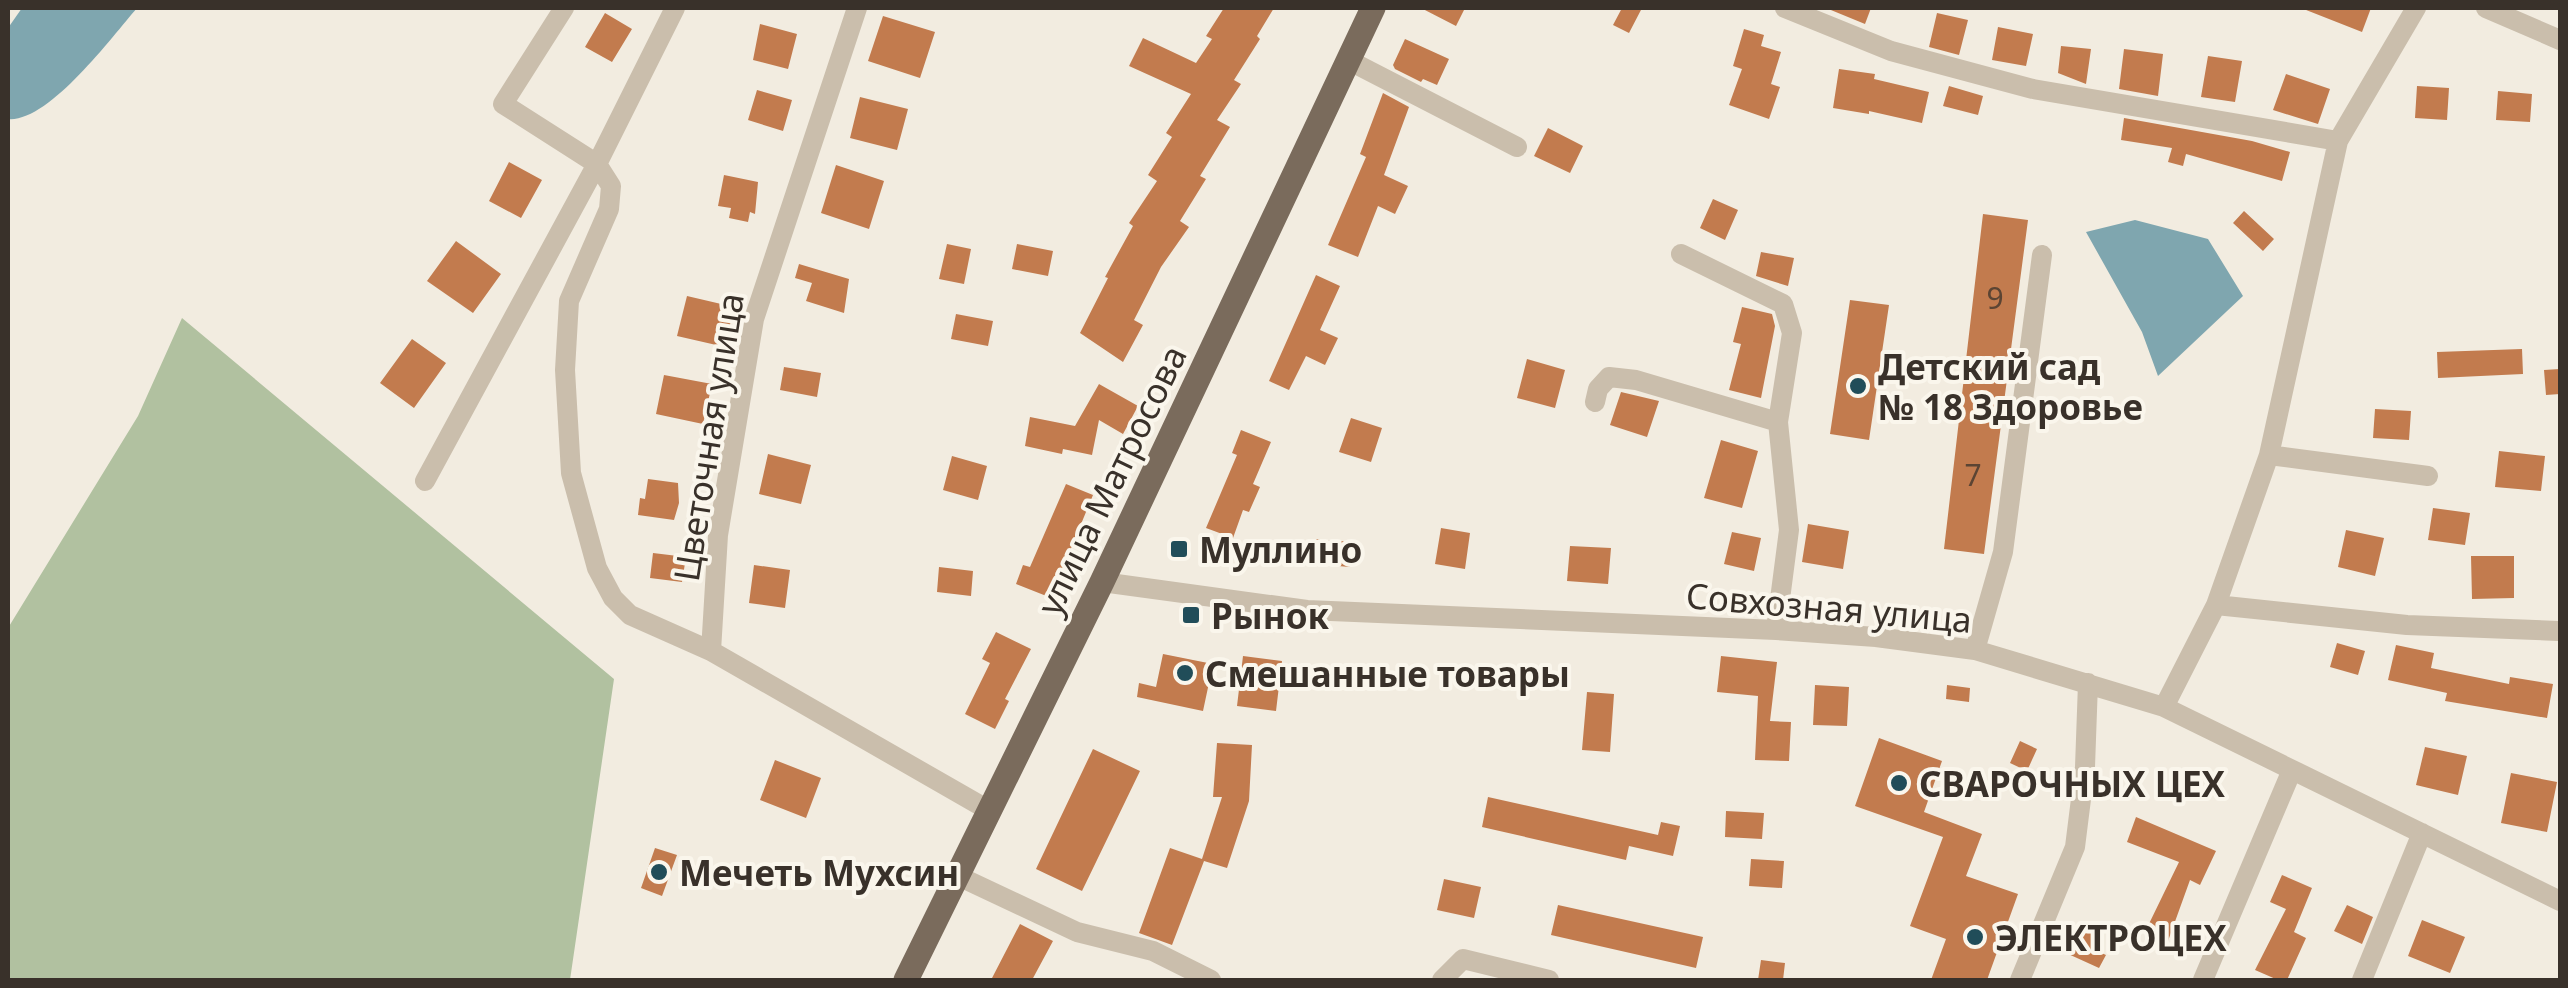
<svg xmlns="http://www.w3.org/2000/svg" width="2568" height="988" font-family="'Noto Sans',sans-serif">
  <style>
    .green { fill: #b1c1a0 }
    .water { fill: #7fa6af }
    .building { fill: #c27b4e }
    .lines { fill: none; stroke-linecap: round; stroke-linejoin: round }
    .minor { stroke: #cabeac; stroke-width: 20 }
    .major { stroke: #7a6b5c; stroke-width: 25 }
    .poi-dot { fill: #214d59; stroke: #faf6ec; stroke-width: 4 }
    .labels { text-anchor: middle; dominant-baseline: central; stroke-width: 8; stroke-linejoin: round; paint-order: stroke }
    .number-label { font-size: 30px; fill: #5b4433 }
    .poi-label { font-size: 35px; font-weight: bold; fill: #39312a; stroke: #faf6ec; text-anchor: start }
    .street-label { font-size: 35px; fill: #39312a; stroke: #faf6ec }
  </style>
  <rect width="100%" height="100%" fill="#f2ece0"/>
  <path class="green" d="M182,318L614,679L570,980H8V628L138,416Z"/>
  <path class="water" d="M22,8H137C111,38 48,123 8,119V28Z
    M2135,220L2208,239L2243,296L2158,376L2142,332L2086,232Z"/>
  <path class="building" d="M1224,8H1274L1257,36L1260,39L1234,80L1241,84L1217,120L1230,127L1200,176L1206,179L1180,221L1189,227L1161,267L1134,320L1143,325L1123,362L1080,333L1108,278L1105,277L1133,226L1129,223L1157,181L1148,175L1172,137L1166,133L1191,94L1129,66L1143,38L1196,63L1212,39L1206,36Z
    M1421,8H1465L1456,26Z
    M1622,8H1642L1629,33L1613,25Z
    M1826,8H1871L1865,24Z
    M2301,8H2371L2362,32Z
    M605,13L632,29L612,62L585,47Z
    M1937,13L1968,20L1959,55L1929,47Z
    M883,16L935,32L920,78L868,61Z
    M760,24L797,34L788,69L753,60Z
    M1998,27L2033,34L2026,66L1992,60Z
    M1744,29L1764,35L1761,46L1781,52L1771,84L1780,87L1769,119L1729,105L1742,69L1733,66Z
    M1405,39L1449,59L1437,85L1423,79L1421,82L1395,69L1393,65Z
    M2061,46L2091,49L2086,84L2058,73Z
    M2124,49L2163,54L2158,96L2119,89Z
    M2208,56L2242,61L2235,102L2201,97Z
    M1839,69L1875,74L1874,79L1929,92L1922,123L1869,111V114L1833,108Z
    M2286,74L2330,89L2318,124L2273,110Z
    M1949,86L1983,96L1978,115L1943,106Z
    M2417,86L2449,88L2447,120L2415,118Z
    M757,90L792,100L783,131L748,120Z
    M2498,91L2532,94L2530,122L2496,120Z
    M1383,93L1409,107L1384,175L1408,186L1395,214L1378,206L1358,257L1328,245L1366,157L1360,154Z
    M860,97L908,109L897,150L850,138Z
    M2124,118L2252,141L2290,152L2282,181L2186,154L2183,166L2168,162L2172,148L2121,140Z
    M1548,128L1583,146L1570,173L1534,156Z
    M509,162L542,180L521,218L489,201Z
    M836,165L884,181L869,229L821,213Z
    M724,175L758,182L755,214L750,212L748,222L729,218L731,208L718,206Z
    M1713,199L1738,210L1725,240L1700,228Z
    M2244,211L2274,239L2263,251L2233,223Z
    M1983,214L2028,220L1984,554L1944,549Z
    M456,241L501,274L473,313L427,281Z
    M947,244L971,249L964,284L939,279Z
    M1017,244L1053,251L1048,276L1012,269Z
    M1761,252L1794,258L1788,286L1756,276Z
    M799,264L849,279L844,313L806,301L812,283L795,278Z
    M1316,275L1340,286L1320,330L1338,338L1325,365L1306,356L1289,390L1269,381Z
    M687,296L734,307L725,347L677,336Z
    M1850,300L1889,305L1869,440L1830,434Z
    M1742,307L1772,314L1775,326L1761,398L1729,390L1741,344L1733,342Z
    M956,314L993,321L988,346L951,339Z
    M412,339L446,363L414,408L380,383Z
    M2522,349L2523,374L2438,378L2437,352Z
    M1527,359L1565,370L1555,408L1517,398Z
    M784,367L821,373L817,397L780,390Z
    M2560,369V394L2546,395L2544,370Z
    M664,375L712,384L703,424L656,414Z
    M1099,384L1138,406L1123,434L1099,420L1092,455L1063,449L1062,454L1025,446L1030,417L1075,426Z
    M1621,392L1659,401L1647,437L1610,425Z
    M2375,409L2411,411L2409,440L2373,438Z
    M1351,418L1382,428L1371,462L1339,452Z
    M1241,430L1271,442L1253,484L1260,487L1249,512L1243,510L1233,538L1206,528L1237,455L1232,453Z
    M1721,440L1758,451L1742,508L1704,498Z
    M2499,451L2545,456L2541,491L2495,487Z
    M768,454L811,465L801,504L759,494Z
    M952,456L987,466L978,500L943,490Z
    M648,479L678,483L679,503L674,520L638,515L640,498L645,499Z
    M1066,484L1093,495L1058,580L1060,581L1054,599L1016,584L1023,565L1030,567Z
    M2433,508L2470,513L2465,545L2428,540Z
    M1808,524L1849,531L1843,569L1802,562Z
    M1441,528L1470,533L1465,569L1435,564Z
    M2346,530L2384,538L2375,576L2338,567Z
    M1732,532L1761,538L1754,571L1724,564Z
    M1316,539L1352,542L1350,567L1314,564Z
    M1570,546L1611,548L1608,584L1567,581Z
    M653,553L686,557L682,582L650,578Z
    M2471,556H2514V598L2472,599Z
    M754,565L790,570L785,608L749,603Z
    M939,567L973,571L971,596L937,592Z
    M996,632L1031,649L1005,699L1009,701L995,729L965,714L990,663L982,659Z
    M2337,643L2365,651L2358,675L2330,667Z
    M2396,645L2434,653L2431,668L2509,684L2510,677L2553,684L2547,718L2445,701L2447,693L2388,680Z
    M1163,654L1213,664L1203,711L1137,697L1139,683L1156,687Z
    M1243,656L1282,661L1276,711L1237,706Z
    M1721,656L1777,662L1770,721L1791,722L1789,761L1755,760L1758,696L1717,692Z
    M1815,685L1849,687L1847,726L1813,725Z
    M1947,685L1970,688L1969,702L1946,699Z
    M1587,692L1614,694L1610,752L1582,750Z
    M1879,738L1942,761L1924,812L1982,834L1966,876L2018,894L1987,980H1931L1946,939L1910,926L1943,837L1855,806Z
    M2020,741L2037,749L2027,771L2010,763Z
    M1217,743L1252,745L1249,801L1227,868L1204,861L1172,945L1139,933L1170,848L1202,859L1222,797H1213Z
    M2425,747L2467,756L2458,795L2416,785Z
    M1093,749L1140,771L1082,891L1036,869Z
    M775,760L821,778L806,818L760,800Z
    M2511,773L2557,782L2547,832L2501,823Z
    M1488,797L1658,835L1661,822L1680,826L1673,856L1629,846L1626,860L1482,827Z
    M1726,811L1764,813L1762,839L1725,837Z
    M2136,817L2216,851L2200,885L2190,880L2168,941L2145,932L2179,862L2127,842Z
    M655,848L677,855L662,896L641,888Z
    M1751,859L1784,861L1782,888L1749,886Z
    M2282,875L2312,888L2294,932L2306,938L2287,980H2278L2255,970L2286,909L2270,902Z
    M1444,879L1481,887L1474,918L1437,910Z
    M1558,905L1703,937L1696,968L1551,935Z
    M2347,905L2373,917L2362,944L2334,931Z
    M2422,920L2465,937L2450,973L2408,956Z
    M1020,924L1053,941L1032,980H991Z
    M2078,927L2101,938L2095,950L2106,955L2099,968L2066,953Z
    M1761,960L1785,963L1783,980H1758Z"/>
  <g class="lines">
    <path class="minor" d="M564,8L503,104L597,164L611,186L609,209L569,301L565,370L571,473L597,568L613,598L630,615L711,651L990,811
      M1785,8L1891,51L2033,89L2338,141
      M2486,8L2560,40
      M1350,61L1517,147
      M1681,254L1783,304L1792,333L1778,422L1789,530L1776,630
      M1595,402L1598,389L1609,377L1636,380L1778,422
      M2269,455L2428,476
      M425,481L597,164L675,8
      M1102,582L1307,610L1776,630L1876,637L1975,650L2164,707L2560,901
      M2216,605L2407,625L2558,631
      M1975,650L2003,552L2042,255
      M711,651L718,535L754,319L857,8
      M2164,707L2216,605L2269,455L2338,141L2416,8
      M958,876L1077,932L1153,951L1211,980
      M1442,980L1463,959L1549,980
      M2020,980L2075,847L2085,767L2088,683
      M2203,980L2292,770
      M2362,980L2422,833"/>
    <path class="major" d="M906,980L1102,582L1373,8"/>
  </g>
  <g class="poi-dot">
    <circle cx="1858" cy="386" r="10"/>
    <rect x="1169" y="539" width="20" height="20" rx="5"/>
    <rect x="1181" y="605" width="20" height="20" rx="5"/>
    <circle cx="1185" cy="673" r="10"/>
    <circle cx="1899" cy="783" r="10"/>
    <circle cx="659" cy="872" r="10"/>
    <circle cx="1975" cy="937" r="10"/>
  </g>
  <g class="labels">
    <g class="number-label">
      <text x="1995" y="297">9</text>
      <text x="1973" y="474">7</text>
    </g>
    <g class="poi-label">
      <text x="1878" y="366">Детский сад<tspan x="1878" dy="40">№ 18 Здоровье</tspan></text>
      <text x="1199" y="549">Муллино</text>
      <text x="1211" y="615">Рынок</text>
      <text x="1205" y="673">Смешанные товары</text>
      <text x="1919" y="783">СВАРОЧНЫХ ЦЕХ</text>
      <text x="679" y="872">Мечеть Мухсин</text>
      <text x="1995" y="937">ЭЛЕКТРОЦЕХ</text>
    </g>
    <g class="street-label">
      <text transform="translate(708 437) rotate(-81)">Цветочная улица</text>
      <text transform="translate(1111 480) rotate(-64)">улица Матросова</text>
      <text transform="translate(1829 607) rotate(5)">Совхозная улица</text>
    </g>
  </g>
  <rect width="2568" height="988" fill="none" stroke="#39312a" stroke-width="20"/>
</svg>
